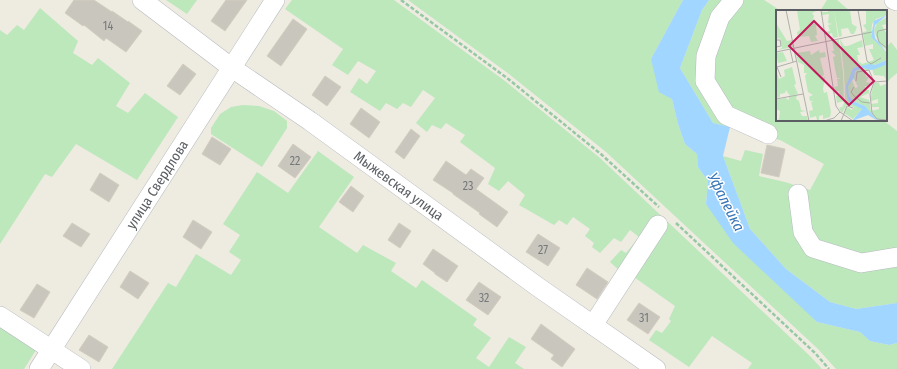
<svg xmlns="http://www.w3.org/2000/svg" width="897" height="369" font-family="'Fira Sans Condensed',sans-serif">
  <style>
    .green { fill: #bce8bc }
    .water { fill: #a0d6ff }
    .building { fill: #c9c6be; stroke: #d3cdbf }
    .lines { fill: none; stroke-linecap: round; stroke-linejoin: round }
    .minor-casing { stroke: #b7babf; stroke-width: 20 }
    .path { stroke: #94c9a4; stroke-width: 2.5; stroke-dasharray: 4 2; stroke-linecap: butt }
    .minor { stroke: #fff; stroke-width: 19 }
    .labels { text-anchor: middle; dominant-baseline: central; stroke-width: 3; stroke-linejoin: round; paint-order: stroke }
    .number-label { font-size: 12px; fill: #76787a }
    .street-label { font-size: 14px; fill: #5a5e63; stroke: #fff }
    .water-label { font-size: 15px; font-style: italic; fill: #3776b8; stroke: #fff }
    .inset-road { fill: none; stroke: #afafab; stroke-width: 1 }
    .view { fill: #c2185b; fill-opacity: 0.15; stroke: #c2185b; stroke-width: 2 }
    .inset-edge { fill: none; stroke: #5a5e63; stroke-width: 2 }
  </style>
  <rect width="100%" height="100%" fill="#eeebe1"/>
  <path class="green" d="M166,0H197L187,14Z
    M292,0H394L505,81L600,158L811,357L822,369H748L752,363L712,336L689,367L649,340L656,330L662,333L671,321L669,319L675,306L631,275L622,273L610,262L621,250L626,253L639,237L630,230L621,242L614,238L600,253L592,247L594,243L585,236L590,229L573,217L567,225L559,220L554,225L519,205L525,195L508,181L499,191L488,184L495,168L460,142L465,135L446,123L441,129L432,125L427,132L416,123L435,98L423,90L411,107L403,103L397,109L386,103L380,111L350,92L359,78L367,84L376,71L358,61L348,75L332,65L343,49L285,9Z
    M408,0H683L651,59L672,99L678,124L685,144L697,154L698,167L708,181L706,204L817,322L860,332L870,341L889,345L897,343V369H836L818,349L606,152L509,74Z
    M709,0H764L781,11H777V120H883L897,131V303L856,309L830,302L786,269L750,229L723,156L741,161L745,150L763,154L759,176L785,182L810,190L824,164L780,140L713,123L680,68L702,10Z
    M827,0H837L850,11H820Z
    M40,8L78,41L73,53L92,65L98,58L130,83L116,106L128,113L145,93L178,117L137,180L76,144L52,177L45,174L0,244V30L7,35L17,25L24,30Z
    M891,42L897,50V73L890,79L886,84V48Z
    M243,105L259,106L274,111L287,121V128L262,167L211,134V128L220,114L231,107Z
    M318,151L354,177L319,227L357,253L363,245L396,263L391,271L416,288L422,280L477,319L473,325L491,338L476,358L489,367L509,337L526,347L515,363L524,369H112L168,283L176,287L196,254L231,275L241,260L229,252L240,235L223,224L257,172L288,193Z
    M0,327L36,350L24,369H0Z"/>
  <path class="water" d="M683,0H709L702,10L680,68L713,123L730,127L723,156L750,229L786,269L830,302L856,309L897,303V343L889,345L870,341L860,332L817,322L733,243L706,204L708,181L698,167L697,154L685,144L678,124L672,99L659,92L651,59Z"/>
  <path class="building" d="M74,0H94L112,12V11L128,22V21L142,31L126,52L106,38L104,41L84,25L83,26L65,13Z
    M226,0H247L225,31L211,21Z
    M293,19L307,29L281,66L267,56Z
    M183,64L196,74L180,95L167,86Z
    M325,76L341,87L327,106L312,95Z
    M361,108L380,122L369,138L350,124Z
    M411,129L420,136L404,159L395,152Z
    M212,137L231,149L220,165L202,154Z
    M293,144L311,157L295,178L278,166Z
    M767,145L785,149L779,177L761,173Z
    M446,161L466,175L471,169L484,178L476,189L508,212L497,227L479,214L480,213L453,194V193L433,180Z
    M100,173L119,185L109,202L90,190Z
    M351,186L364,196L353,212L339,202Z
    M193,220L212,232L201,249L183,237Z
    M72,223L90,234L81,247L63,236Z
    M399,223L411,231L400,248L388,240Z
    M538,234L560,248L548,266L526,252Z
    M433,249L458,266L447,282L435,274V273L423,264Z
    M587,268L608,282L597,299L576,285Z
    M130,271L149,283L138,299L120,287Z
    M479,282L501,297L488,315L466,300Z
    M37,284L50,292L34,318L20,310Z
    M639,303L660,317L648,334L627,320Z
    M541,324L575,349L562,367L551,359L554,355L531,339Z
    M89,335L108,347L99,362L79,350Z"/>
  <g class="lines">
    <g class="minor-casing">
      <g id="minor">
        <path id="s1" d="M142,0L232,68L310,121L538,287L656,369"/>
        <path d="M734,0L720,17L706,56L705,81L726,115L768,134"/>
        <path d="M894,0L897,1"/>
        <path d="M798,194L803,232L813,248L861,263L897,257"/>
        <path d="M0,316L81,369"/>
        <path d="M593,325L658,225"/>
        <path id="s2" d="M39,369L275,0"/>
      </g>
    </g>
    <path class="path" d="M401,0L507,78L602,155L659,207
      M676,223L815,353L829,369"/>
    <use href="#minor" class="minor"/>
  </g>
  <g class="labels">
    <g class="number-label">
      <text x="108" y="26">14</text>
      <text x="295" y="161">22</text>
      <text x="468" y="186">23</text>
      <text x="543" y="250">27</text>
      <text x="484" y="298">32</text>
      <text x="644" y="318">31</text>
    </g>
    <g class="street-label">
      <text stroke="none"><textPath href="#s2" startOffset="219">улица Свердлова</textPath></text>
      <text stroke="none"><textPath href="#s1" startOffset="317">Мыжевская улица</textPath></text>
    </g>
    <g class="water-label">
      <text transform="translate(726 202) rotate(63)">Уфалейка</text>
    </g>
  </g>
  <g transform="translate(776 10)">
    <rect width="111" height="111" fill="#eeebe1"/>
    <path d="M21,0H42L36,3L38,6L36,13L40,14L41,25L39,26L42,31L35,32L33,26L22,27L21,22L24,20ZM52,0H58L62,27L57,28L56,23L49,25V22L54,21L52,15L56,14L52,13L53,4L46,5V2H52ZM58,0H74L76,14L81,17L78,24H75L72,18L65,19L66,26L63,27ZM90,0H111V5L100,9L96,14L95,27L111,43V50L99,55L77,58L71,87L86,99L77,109L68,103L71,97L76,100L78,97L71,95L66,103L63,98L66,97L68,91L61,93L60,86L64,85L63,81H59L58,77L62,76L61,69H65L61,68L59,59L57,47L60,46L55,41H58L56,31L63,30L67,62L68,89L66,100L69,89L68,62L64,29L68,36H72L86,30L87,37L81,38L84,45H81L83,54L84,52L86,54L98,50L93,39H97V34L89,36L87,22L91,21L87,15L90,14ZM111,7V14L106,15L111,25V40L103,34L98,20L101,13ZM0,13L11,31L16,30L17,37L2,40L6,38L4,28L0,29ZM43,40L44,43L49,42L50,47L44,48L48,64L46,68L49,67L47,79L48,83L51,82L55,102L54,107L47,109V105L43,106V110H41L40,106L34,108L33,101L37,100L35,92L38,91H34L33,87L37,85L32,82L29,66L31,63H28V55L22,52L20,43L34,41L35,45ZM7,42L11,51L2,53L0,43ZM111,53L110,69L108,66L98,65L96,58ZM16,57L20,74L18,75L22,84L14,86L10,80L9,83L4,84V87L0,88V59L3,69L9,66L8,60ZM87,58L95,59L89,62L90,67L93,66L90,72L94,73V76H89V80H93V83L84,87L93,90L95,101L103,99V97H96L95,94L102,93V89L95,91V85L98,73H103L104,76L110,74L111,110L102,111L89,96L79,92L73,86L72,76L76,70L79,78L82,77L77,67L79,61ZM21,85L20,89L23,91L25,100L30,101L24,102L26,106H31L32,111H0L3,109L4,101L0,99V90L9,88L13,90V87Z" fill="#bce8bc"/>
    <path d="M111,5L99,15L98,20L99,28L111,43L95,27L98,11ZM111,50L109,55L96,60L87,58L79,61L78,68L72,76L73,86L79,92L89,96L102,111L92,105L76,111L86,99L74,93L71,87L70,76L76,61L77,58L93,54L99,55Z" fill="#a0d6ff"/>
    <path class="inset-road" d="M10,0L33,111M45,0L60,96L64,102L77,111M82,0L91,51L95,54L105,48M111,19L102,21L101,25L103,32L111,38M0,30H4L5,36L0,37M14,39L17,52M0,42L96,22M5,67L1,57L21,51M80,71L81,62L93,60L98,72L94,84L96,103L101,109L111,110M98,72L111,71M78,77L75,82L78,86L86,92L94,93M0,89L27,84M48,111L58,108L64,102M65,111L71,96L77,98"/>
    <path class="view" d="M38,11L98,71L73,95L13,36Z"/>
    <rect width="111" height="111" class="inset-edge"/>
  </g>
</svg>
